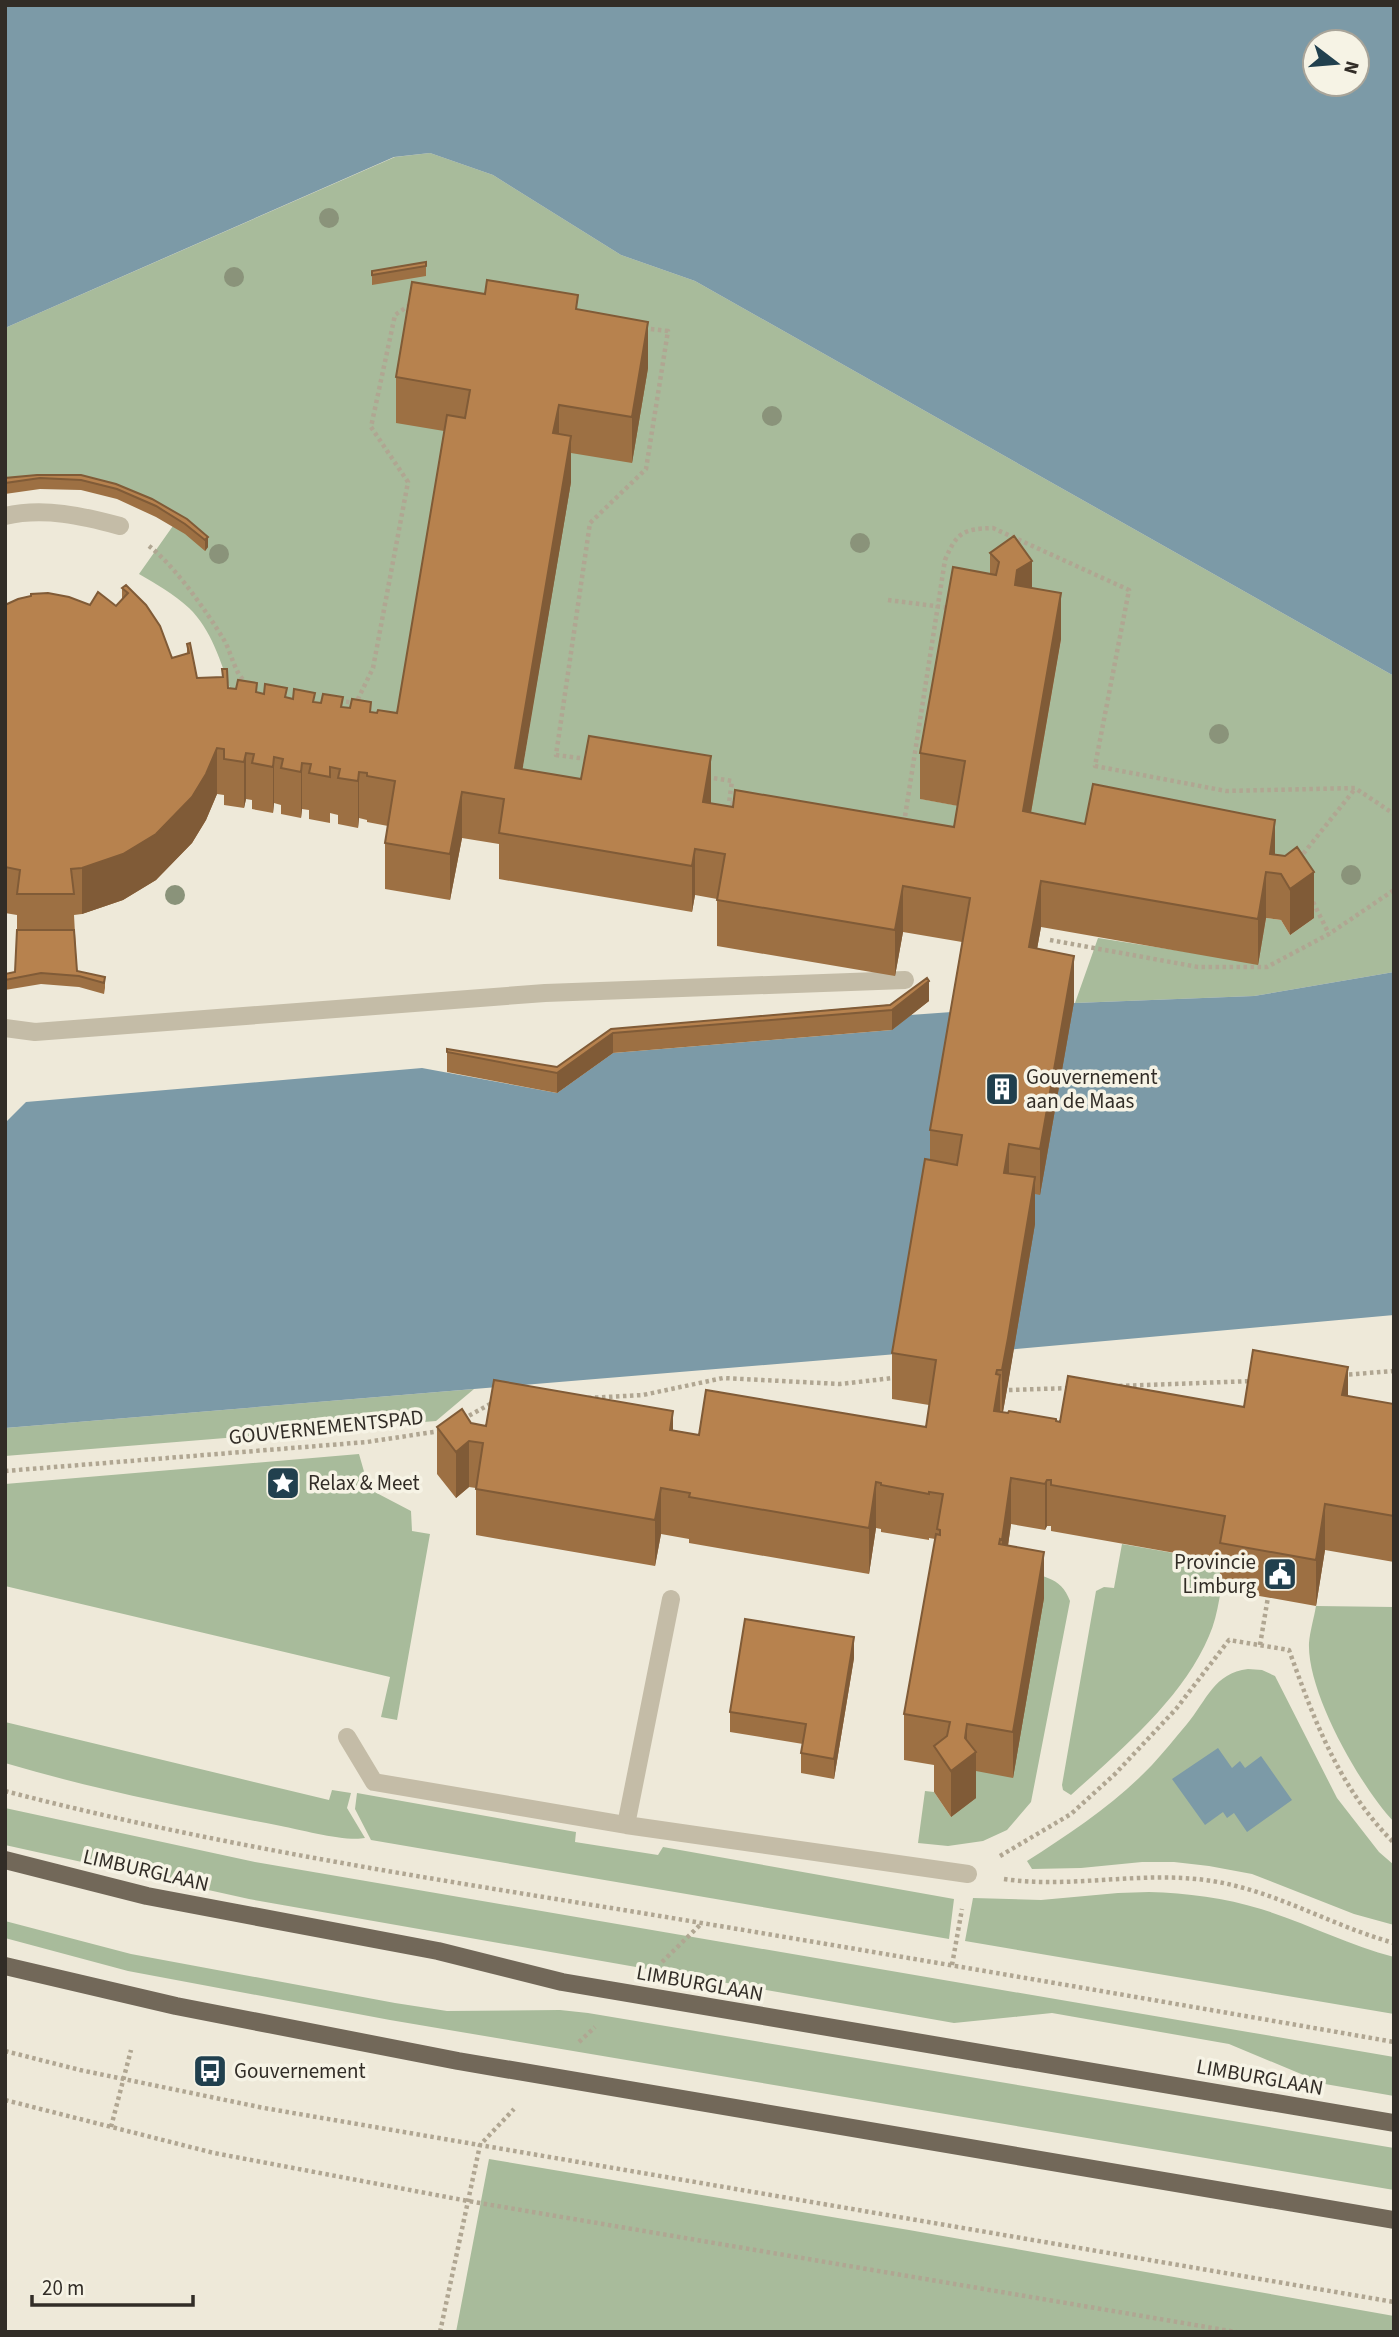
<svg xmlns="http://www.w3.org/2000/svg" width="1399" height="2337" font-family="'Source Sans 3',sans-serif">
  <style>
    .green { fill: #a8bb9b }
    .water { fill: #7c9aa7; fill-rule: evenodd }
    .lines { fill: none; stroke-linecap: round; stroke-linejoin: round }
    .path { stroke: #b0a692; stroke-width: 4.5; stroke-dasharray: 3.5 3.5; stroke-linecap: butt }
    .minor { stroke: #c4bca7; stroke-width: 18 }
    .major { stroke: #726859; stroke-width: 18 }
    .tree { fill: #8a937a }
    .wall { fill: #9d7043 }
    .shaded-wall { fill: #805b37 }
    .building { fill: #b7824e; stroke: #805b37; stroke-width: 2 }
    .labels { text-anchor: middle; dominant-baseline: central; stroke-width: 7; stroke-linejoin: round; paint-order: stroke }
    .poi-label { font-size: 21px; fill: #322d27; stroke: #f6f3e5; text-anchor: start }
    .street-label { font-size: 21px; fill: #322d27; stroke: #f6f3e5 }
  </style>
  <rect width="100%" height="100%" fill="#eee9d9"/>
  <path class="green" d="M430,153L493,175L621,255L695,281L1394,676V972L1254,996L1075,1003L1098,938L1258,963L1266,918L1281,920L1290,935L1314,918L1023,857L1061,639L921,799L965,807L954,873L515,814L570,482L470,436L405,722L231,691C221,662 211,629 189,608C174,594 156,584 139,574L175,523L148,509L81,485L5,489V328L395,157Z
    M474,1389L436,1421L5,1456V1428Z
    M359,1454L369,1489L411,1511L412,1531L430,1534L397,1720L381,1717L390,1677L5,1586V1484Z
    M1122,1544L1225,1562C1221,1585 1219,1614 1209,1636C1183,1698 1121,1750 1071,1795L1063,1790L1062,1785L1096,1591L1104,1587L1114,1588Z
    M1005,1570C1032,1575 1060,1572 1070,1601L1031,1802L1007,1830L983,1841L948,1846L918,1843L925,1791L934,1792L951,1817L967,1786Z
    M1316,1606L1394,1607V1822C1360,1786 1307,1693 1309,1643C1310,1631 1314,1618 1316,1606Z
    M1248,1669L1262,1670L1275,1676L1337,1798L1379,1852L1394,1865V1925L1354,1914L1252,1874L1209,1866L1174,1862H1142L1081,1868L1032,1869L1027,1861C1071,1833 1116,1803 1152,1765C1164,1752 1175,1738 1187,1724C1207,1700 1214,1673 1248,1669Z
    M5,1722L329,1800L332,1790L351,1793L347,1808L365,1838C346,1842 302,1830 281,1826C188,1808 96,1790 5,1763Z
    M357,1793L576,1832L575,1842L658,1855L663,1847L954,1899L949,1939L371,1840L355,1809Z
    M5,1808L255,1862L1394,2057V2096L1325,2084L1229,2044L1052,2013L954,2023L249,1899L5,1845Z
    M1149,1892C1187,1893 1225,1898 1261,1909C1306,1923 1348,1945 1394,1957V2014L965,1941L973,1898L1041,1900L1118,1893Z
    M5,1921L131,1954L395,2003L447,2011L560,2010L588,2013L1394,2148V2190L390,2020L128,1971L5,1938Z
    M489,2159L909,2230L1394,2316V2332H456Z"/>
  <path class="water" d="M5,5H1394V676L695,281L621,255L493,175L430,153L394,157L5,328ZM1315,42H1357V84H1315Z
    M1394,972V1315L1016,1349L960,1359L897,1354L5,1428V1123L26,1102L422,1068L557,1093L613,1053L892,1030L910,1015L1075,1003L1254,996Z
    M1218,1748L1232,1768L1240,1761L1245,1768L1261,1756L1292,1800L1247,1832L1234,1813L1227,1818L1223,1812L1205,1825L1172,1779Z"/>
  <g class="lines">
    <path class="path" d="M149,546C175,566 207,612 224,640C232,654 234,672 246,683
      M888,600L950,608
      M339,701L356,703L373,668L408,482L371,427L395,315L411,304
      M587,759L556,755L590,523L646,469L668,331L642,328
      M707,777L732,781L729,803L736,804
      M904,823L945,560C957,532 963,529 993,528L1129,590L1095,766L1226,791L1355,788L1394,814
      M1299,859L1355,789
      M1313,902L1329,934
      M1050,940L1198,967H1267L1329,934L1394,890
      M1342,1375L1394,1371
      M1119,1386L1253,1381
      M1009,1390L1071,1388
      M588,1398L643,1395L723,1378L840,1384L893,1378
      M463,1419L492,1403
      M5,1471L367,1442L440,1431
      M1260,1645L1268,1597
      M5,1791C220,1847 441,1880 660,1916C905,1957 1149,1999 1394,2042
      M1000,1856L1071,1814L1115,1774L1176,1709L1229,1640L1289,1650C1315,1722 1339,1788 1394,1843
      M1004,1879C1073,1889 1143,1870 1212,1881C1276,1891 1332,1926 1394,1943
      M662,1962L702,1923
      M952,1965L962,1909
      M579,2042L595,2027
      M5,2051L80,2070L264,2108L1394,2302
      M5,2100L214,2153L468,2201L1236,2332
      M111,2127L131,2050
      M440,2332L480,2145L514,2109"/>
    <path class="minor" d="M5,516C44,507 83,516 120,526
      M5,1028L35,1032L545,993L905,980
      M347,1737L374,1782L626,1825L968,1874
      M626,1825L671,1599"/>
    <path class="major" d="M5,1860L147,1896L438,1951L562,1982L1394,2123
      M5,1966L176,2006L458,2061L1394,2220"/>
  </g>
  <g class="tree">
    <circle cx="329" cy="218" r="10"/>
    <circle cx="234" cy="277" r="10"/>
    <circle cx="772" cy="416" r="10"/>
    <circle cx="860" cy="543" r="10"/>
    <circle cx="219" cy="554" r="10"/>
    <circle cx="1219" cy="734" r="10"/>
    <circle cx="1351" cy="875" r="10"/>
    <circle cx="175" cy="895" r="10"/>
  </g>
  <path class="wall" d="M426,266V276L372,285V271Z
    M578,310L648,368L632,463L571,453V482L522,770L733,807L954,827L958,806L920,799V753L990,574V553L1032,588L1061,639L1031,813L1085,824L1275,855L1314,918L1290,935L1281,920L1266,918L1258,965L1041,927L1037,949L1074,1002L1040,1195L1035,1194V1224L1003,1412L1060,1422L1244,1407L1348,1396L1394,1404V1562L1325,1550L1316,1606L1220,1589V1561L1051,1531V1526H1047L1045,1530L1011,1524L1008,1546L1044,1598L1013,1778L976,1771V1798L951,1817L934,1792V1765L904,1760V1714L935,1539L929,1538V1540L881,1532V1529L876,1528L869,1574L689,1543V1539L661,1534L655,1566L476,1535V1488L469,1487L456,1498L437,1474V1427L471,1423L486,1426L673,1430L699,1435L926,1427L929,1405L892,1399V1353L930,1160V1130L962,942L903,932L895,976L717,946V899L695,895L692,912L499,879V844L462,838L450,900L385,889V843L388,826L367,822V820L359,818L358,828L338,824V815L330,813V823L309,819V810L302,809L301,818L281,814V805L274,803L273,813L252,809V800L246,799L244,808L224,805V795L217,794L206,820L192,843L156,880L123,900L82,914L74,915L77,971L105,977V988L104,994L79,987L41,984L5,990V980L15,972L17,930V915L5,913V605L116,606L122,600V588L126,585L172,658L187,654V644L197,678L228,688L377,713H397L444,431L396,423V377Z
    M81,475L152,499L208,537V547L205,551L185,534L156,517L117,499L81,490L40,489L5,494V478Z
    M929,1001L892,1030L613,1053L557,1093L447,1072V1052L557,1067L611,1029Z
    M854,1658L834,1779L801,1773V1753L803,1744L730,1732V1712Z"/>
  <path class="shaded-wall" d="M648,322V368L632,463V417Z
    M559,405V451L553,433Z
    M571,436V482L515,814V768Z
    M208,537V547L205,551V540Z
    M1032,561V607L1015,585L1017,570Z
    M1061,593V639L1023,858V811Z
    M217,748V794L206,820L192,843L156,880L123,900L82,914V868Z
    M246,753V799L244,808V762Z
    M711,756V803L703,848V802Z
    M274,757V803L273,813V767Z
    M302,763V809L301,818V772Z
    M359,772V818L358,828V781Z
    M462,792V838L450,900V854Z
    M1275,820V866L1270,854Z
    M695,849V895L692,912V866Z
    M1266,872V918L1258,965V919Z
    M1314,872V918L1290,935V889Z
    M1041,881V927L1029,993V947Z
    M903,886V932L895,976V930Z
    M1074,956V1002L1040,1195V1149Z
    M929,981V1001L892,1030V1010Z
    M613,1033V1053L557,1093V1073Z
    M1009,1144V1190L1004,1173Z
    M1035,1177V1224L1008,1384L1002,1417V1370Z
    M1348,1367V1413L1342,1395Z
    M997,1370V1392L1000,1375V1421L994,1411Z
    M673,1411V1457L670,1430Z
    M469,1441V1487L456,1498V1452Z
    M1011,1478V1524L1002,1586V1540Z
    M1047,1480V1526L1045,1530V1484Z
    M876,1482V1528L869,1574V1528Z
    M661,1488V1534L655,1566V1520Z
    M1325,1504V1550L1316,1606V1560Z
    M1044,1552V1598L1013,1778V1732Z
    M854,1637V1658L834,1779V1759Z
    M967,1724V1758L976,1752V1798L951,1817V1771L965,1738Z"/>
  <path class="building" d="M426,262V266L372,275V271Z
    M487,280L578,295L576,309L648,322L632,417L559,405L553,433L571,436L515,768L581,779L589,736L711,756L703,802L733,807L735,790L954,827L965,761L920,753L953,567L996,575L999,562L990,553L1014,536L1032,561L1017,570L1015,585L1061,593L1023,811L1085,824L1093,784L1275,820L1270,854L1285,856L1297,847L1314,872L1290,889L1281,874L1266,872L1258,919L1041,881L1029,947L1074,956L1040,1149L1009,1144L1004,1173L1035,1177L1008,1338L1002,1370H997L996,1374L1000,1375L994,1411L1008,1413L1009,1411L1056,1419V1421L1060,1422L1068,1376L1244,1407L1253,1350L1348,1367L1342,1395L1394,1404V1516L1325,1504L1316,1560L1220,1543L1225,1516L1051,1485V1480H1047L1045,1484L1011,1478L1002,1540L1000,1539L999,1544L1044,1552L1013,1732L967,1724L965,1738L976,1752L951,1771L934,1746L947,1736L950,1722L904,1714L936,1534L940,1535V1530L937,1529L943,1494L929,1492V1494L881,1485V1483L876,1482L869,1528L689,1497L690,1493L661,1488L655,1520L476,1489L483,1443L469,1441L456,1452L437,1427L462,1409L471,1423L486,1426L494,1380L673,1411L670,1430L699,1435L706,1390L926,1427L936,1360L892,1353L925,1159L957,1165L962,1135L930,1130L970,898L903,886L895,930L717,900L725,854L695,849L692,866L499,833L504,799L462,792L450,854L385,843L395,781L367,776V773L359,772L358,781L338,778L340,769L330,767V777L309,773L311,764L302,763L301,772L281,768L283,759L274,757L273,767L252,763L254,754L246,753L244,762L224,759V749L217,748L206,774L192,797L156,834L123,854L82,868L71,869L74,894H17L20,870L5,867V605L18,599L31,596V594L48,593L69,597L90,605L98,592L116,606L128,593L122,588L126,585L146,605L160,626L172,658L189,653L187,644L190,643L197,678L223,677L222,669H227L228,688L236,689L238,680L257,683L256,692L264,694L265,684L287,688L285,697L293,699L294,689L315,693L313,702L321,703L323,694L343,697L341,707L350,708L352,699L371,702L370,712L377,713L378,710L397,713L447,415L465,418L470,390L396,377L412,282L485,294Z
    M37,475H81L116,484L152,499L187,519L208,537L205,540L185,524L156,506L117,489L81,480L40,478L5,483V478Z
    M17,930H74L77,971L105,977L104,983L79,976L41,973L5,980V974L15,972Z
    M927,978L929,981L892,1010L613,1033L557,1073L447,1052V1049L557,1067L611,1029L890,1005Z
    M745,1619L854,1637L834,1759L801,1753L806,1724L730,1712Z"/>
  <defs>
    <g id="building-square" transform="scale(1.75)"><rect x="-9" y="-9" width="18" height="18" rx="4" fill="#21404e" stroke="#f6f3e5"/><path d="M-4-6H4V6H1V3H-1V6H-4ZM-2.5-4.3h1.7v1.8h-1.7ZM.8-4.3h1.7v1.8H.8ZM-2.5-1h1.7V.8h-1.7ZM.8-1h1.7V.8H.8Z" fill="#fff"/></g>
    <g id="sight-square" transform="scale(1.75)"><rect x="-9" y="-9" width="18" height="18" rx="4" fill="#21404e" stroke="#f6f3e5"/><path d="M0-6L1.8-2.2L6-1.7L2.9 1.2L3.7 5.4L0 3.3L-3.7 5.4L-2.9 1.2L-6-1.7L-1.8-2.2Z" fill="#fff"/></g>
    <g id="civic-square" transform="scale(1.75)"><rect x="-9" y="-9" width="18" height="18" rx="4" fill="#21404e" stroke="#f6f3e5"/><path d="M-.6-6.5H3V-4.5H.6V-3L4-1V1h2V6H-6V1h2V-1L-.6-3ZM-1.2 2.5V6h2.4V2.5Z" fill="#fff"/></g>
    <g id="bus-square" transform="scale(1.75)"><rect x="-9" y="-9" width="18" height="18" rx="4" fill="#21404e" stroke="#f6f3e5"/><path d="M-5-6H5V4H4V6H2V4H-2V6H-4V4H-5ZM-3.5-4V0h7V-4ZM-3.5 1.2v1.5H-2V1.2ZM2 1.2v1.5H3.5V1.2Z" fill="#fff"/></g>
  </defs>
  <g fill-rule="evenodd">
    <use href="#building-square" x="1002" y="1089"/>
    <use href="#sight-square" x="283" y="1483"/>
    <use href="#civic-square" x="1280" y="1574"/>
    <use href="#bus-square" x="210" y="2071"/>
  </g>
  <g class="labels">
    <g class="poi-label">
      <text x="1026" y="1077">Gouvernement<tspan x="1026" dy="24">aan de Maas</tspan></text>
      <text x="308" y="1483">Relax &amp; Meet</text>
      <text x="1256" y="1562" text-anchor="end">Provincie<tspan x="1256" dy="24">Limburg</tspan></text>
      <text x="234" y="2071">Gouvernement</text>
    </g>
    <g class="street-label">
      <text transform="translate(326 1427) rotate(-6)">GOUVERNEMENTSPAD</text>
      <text transform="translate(146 1870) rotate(13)">LIMBURGLAAN</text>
      <text transform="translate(700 1983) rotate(10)">LIMBURGLAAN</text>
      <text transform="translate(1260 2077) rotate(10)">LIMBURGLAAN</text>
    </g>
  </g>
  <rect width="1399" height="2337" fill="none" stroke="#322d27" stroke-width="14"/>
  <g transform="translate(1336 63) rotate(106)"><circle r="33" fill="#f6f3e5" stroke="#a8a499" stroke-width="2"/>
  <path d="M0-5L12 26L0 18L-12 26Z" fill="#21404e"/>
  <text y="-10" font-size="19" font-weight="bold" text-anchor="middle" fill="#322d27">N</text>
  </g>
  <path d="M32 2295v10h161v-10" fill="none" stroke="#322d27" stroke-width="3.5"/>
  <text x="42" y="2295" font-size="21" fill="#322d27" stroke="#f6f3e5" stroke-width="5" paint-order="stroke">20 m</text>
</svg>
